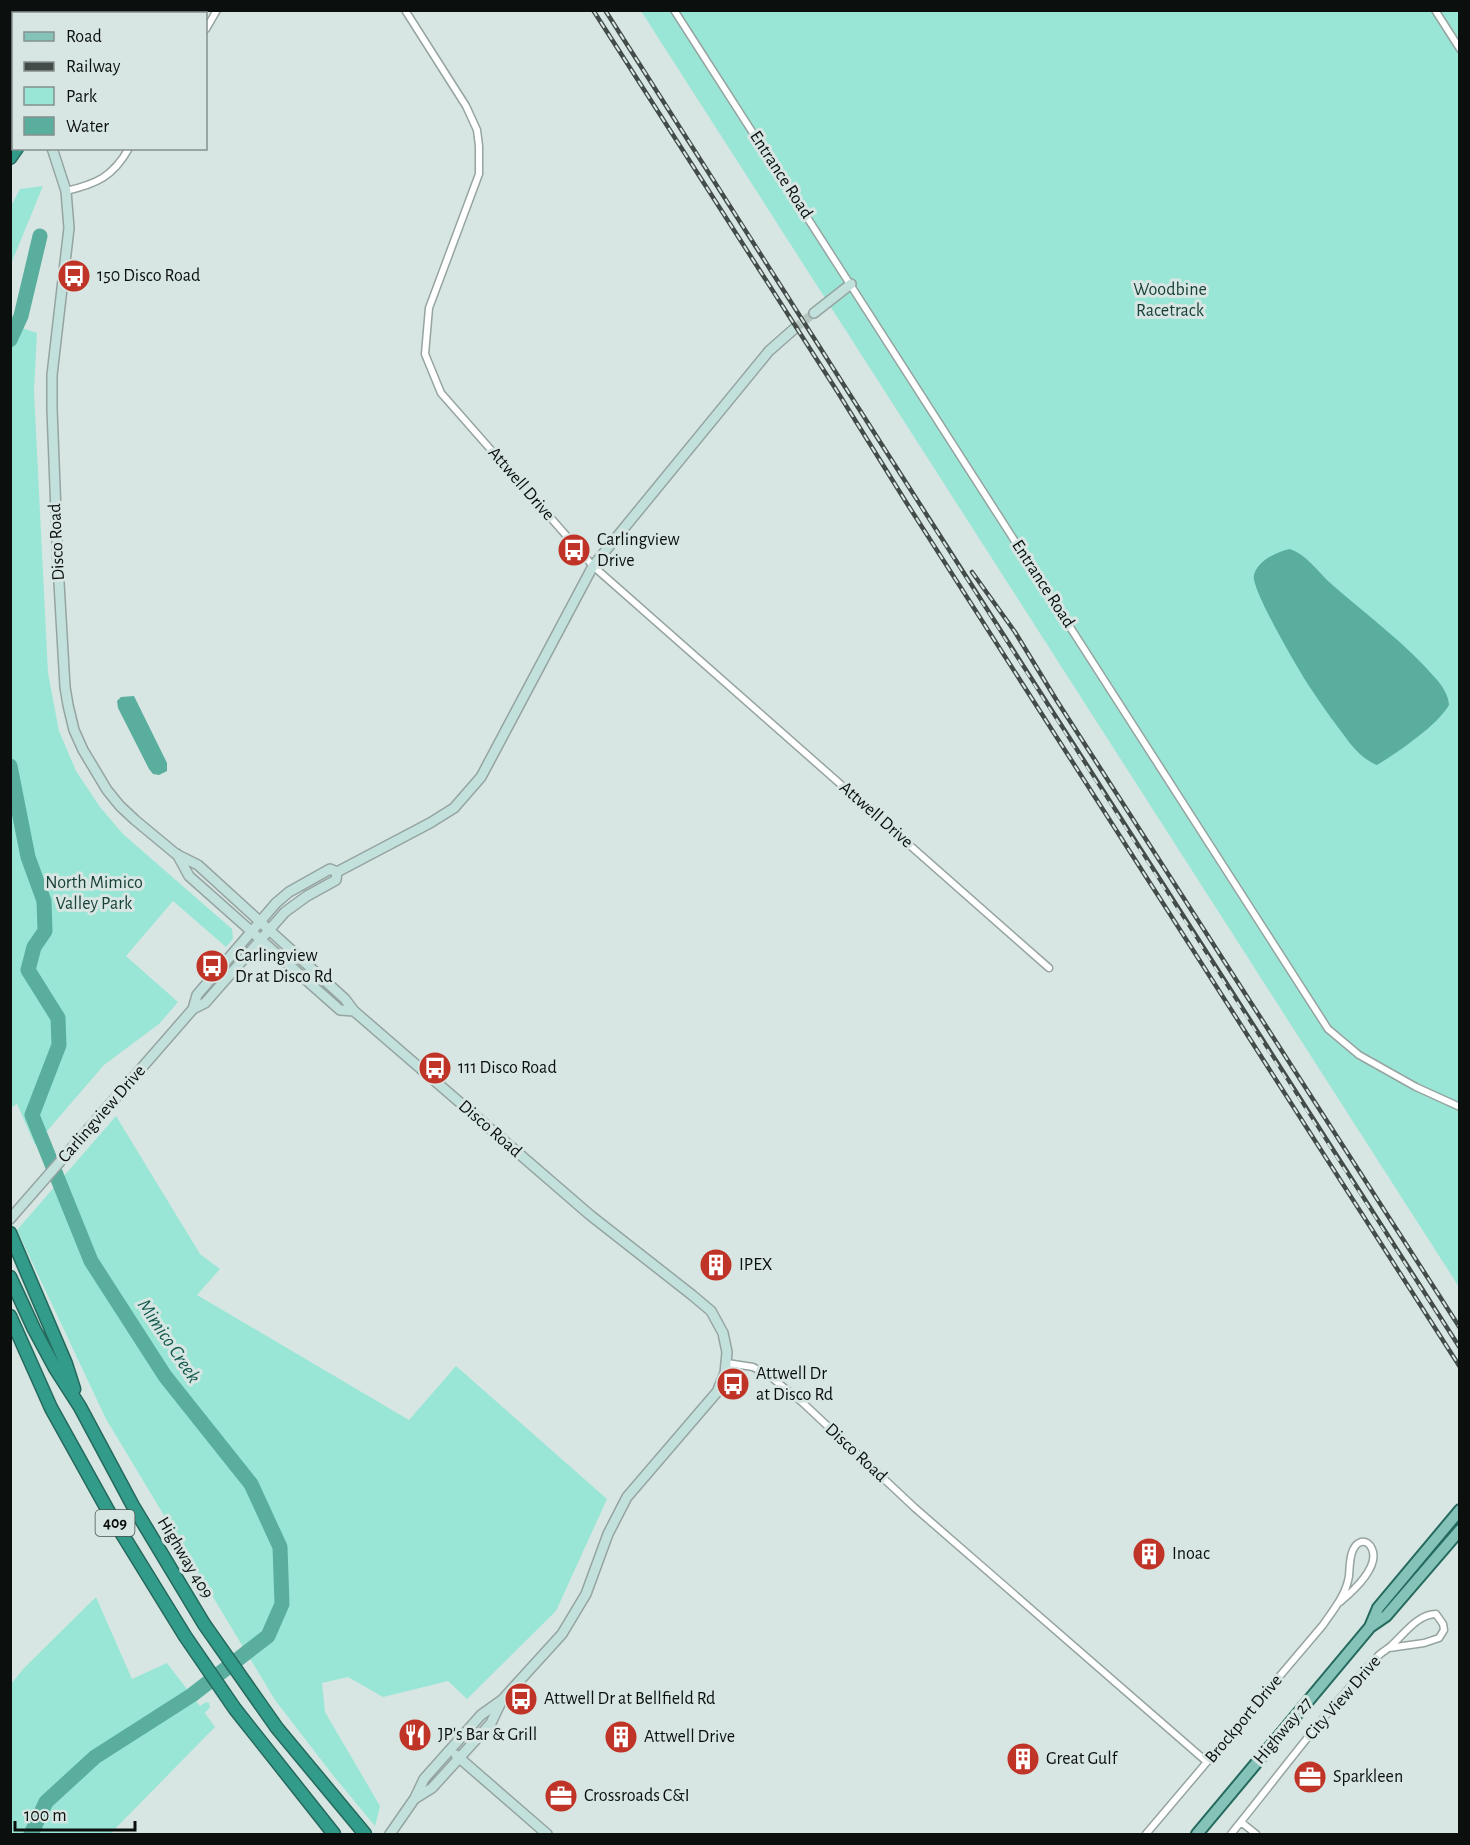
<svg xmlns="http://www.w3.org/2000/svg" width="1470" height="1845" font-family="'Alegreya Sans',sans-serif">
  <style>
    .green { fill: #9ae6d6 }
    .water { fill: #5aae9e }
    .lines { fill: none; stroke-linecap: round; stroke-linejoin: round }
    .river { stroke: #5aae9e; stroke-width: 15 }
    .secondary-tunnel { stroke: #b8c6c2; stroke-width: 9; stroke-dasharray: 9 4.5; stroke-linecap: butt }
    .street-casing { stroke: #96a4a1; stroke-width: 9 }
    .secondary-casing { stroke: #96a4a1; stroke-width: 12 }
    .primary-casing { stroke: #256a5e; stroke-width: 14 }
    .highway-casing { stroke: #256a5e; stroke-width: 15 }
    .street { stroke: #fff; stroke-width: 6 }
    .secondary { stroke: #c2e1dc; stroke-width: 9 }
    .primary { stroke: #85c3b8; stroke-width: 10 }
    .highway { stroke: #339b89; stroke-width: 12 }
    .rail-casing { stroke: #444c4a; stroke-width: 4.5 }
    .rail { stroke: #d7e6e2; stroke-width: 2; stroke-dasharray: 7; stroke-linecap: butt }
    .labels { text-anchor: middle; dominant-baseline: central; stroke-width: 6; stroke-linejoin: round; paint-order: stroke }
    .shield { fill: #d7e6e2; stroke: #48504e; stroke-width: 1.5 }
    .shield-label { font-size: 16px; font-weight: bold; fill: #0b100f }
    .street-label { font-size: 18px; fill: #0b100f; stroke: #d7e6e2 }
    .poi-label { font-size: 18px; fill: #0b100f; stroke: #d7e6e2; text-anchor: start }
    .park-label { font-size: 18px; fill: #194039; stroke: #d7e6e2 }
    .water-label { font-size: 20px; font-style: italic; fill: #145a4f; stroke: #d7e6e2 }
  </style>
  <rect width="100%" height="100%" fill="#d7e6e2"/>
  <path class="green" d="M641,11H1459V1287Z
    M43,186L11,264V206L20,189Z
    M19,327L37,333L34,391L48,673L59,731L76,771L100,807L123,834L232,929L233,939L226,947L173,901L126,956L178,1002L159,1024L104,1065L35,1145L17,1104L10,1108V348Z
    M116,1116L200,1254L220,1269L197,1295L409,1420L456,1366L607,1499L556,1611L467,1699L448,1681L383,1697L348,1677L322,1683L325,1712L380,1806L375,1826L332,1774L275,1700L106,1419L17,1230Z
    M96,1597L132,1679L167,1663L200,1706L206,1702L209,1703L210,1707L205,1713L215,1727L110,1834H11V1684L24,1668Z"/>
  <path class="water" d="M1290,549C1306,555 1316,569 1328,581C1365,614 1406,643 1438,681C1443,687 1449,697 1449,705C1438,725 1397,753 1377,765C1366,761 1356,751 1349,742C1336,725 1323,707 1311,689C1301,674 1250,588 1254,575C1257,561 1278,551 1290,549Z
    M134,696L167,763V771L159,775L153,774L149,769L118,708L117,701L121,697Z"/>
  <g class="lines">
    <path class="river" d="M10,340L21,316L40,236
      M10,766L28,857L44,901L45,931L34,947L28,970L58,1018L59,1045L32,1115L91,1261L165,1376L251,1484L280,1547L282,1604L268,1636L192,1695L95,1757L46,1802L31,1834"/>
    <path class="secondary-tunnel" d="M794,329L814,313"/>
    <g class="street-casing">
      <path id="street" d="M405,10L466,106L477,130L479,146V174L429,308L425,354L441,393L593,566L1049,968
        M674,10L1328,1029L1359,1055L1416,1087L1460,1107
        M1435,10L1460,49
        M206,29L217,10
        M66,191C96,184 113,177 129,148
        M727,1363L753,1367L771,1377L803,1403L915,1508L1207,1762
        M1241,1822L1256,1834
        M1146,1834L1323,1625C1334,1609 1346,1595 1349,1576C1350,1566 1349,1546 1361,1542C1366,1541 1370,1544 1372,1549C1380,1567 1352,1592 1340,1602
        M1231,1834C1279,1775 1325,1712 1378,1656C1382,1652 1388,1649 1392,1645C1404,1634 1418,1614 1436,1614L1443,1624L1444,1630L1439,1638L1424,1643L1389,1648"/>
    </g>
    <g class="secondary-casing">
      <path id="secondary" d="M10,77L14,82
        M52,148L66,191L69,228L52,375V409L58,565L65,687L68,705L74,730L83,750L107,790L120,806L135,820L176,854L198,865L345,999L354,1011L590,1215L692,1295L711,1311L723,1333L727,1352L725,1373L717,1392L627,1497L608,1534L586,1594L562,1634L502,1700L481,1715L424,1779L415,1798L390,1834
        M814,313L851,284
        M177,854L189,876L340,1010L354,1011
        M193,1009L197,995L276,903L289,892L330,869L337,872L430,823L454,808L481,777L593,566L769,351L794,329
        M10,1219L193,1009L205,1003L285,912L307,896L336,880L337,872
        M456,1755L547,1834
        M416,1798L432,1788L491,1723L501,1702"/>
    </g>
    <g class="primary-casing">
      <path id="primary" d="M1370,1627L1378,1608L1460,1510
        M1197,1834L1370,1627L1386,1616L1460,1530"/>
    </g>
    <g class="highway-casing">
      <path id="highway" d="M68,14L70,10
        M112,14L114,10
        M10,98L14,94
        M10,158L17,148
        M10,1233L66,1364L74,1389
        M10,1277L34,1329L55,1368L80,1407L133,1506L204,1624L277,1728L365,1834
        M10,1316L51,1408L111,1516L185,1636L235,1709L334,1834"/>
    </g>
    <use href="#street" class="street"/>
    <use href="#secondary" class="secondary"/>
    <use href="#primary" class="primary"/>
    <use href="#highway" class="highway"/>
    <g class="rail-casing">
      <path id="rail" d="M593,10L837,391L906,502L1460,1367
        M605,10C890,456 1172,904 1460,1348
        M972,572L1015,632L1057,701L1460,1328"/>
    </g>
    <use href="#rail" class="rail"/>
  </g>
  <defs>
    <g id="bus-disc" transform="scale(1.725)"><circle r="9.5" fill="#c03327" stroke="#d7e6e2"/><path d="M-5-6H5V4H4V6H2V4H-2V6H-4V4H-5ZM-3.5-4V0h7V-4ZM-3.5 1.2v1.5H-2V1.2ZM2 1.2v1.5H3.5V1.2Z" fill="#fff"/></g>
    <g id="building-disc" transform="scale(1.725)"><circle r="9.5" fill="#c03327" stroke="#d7e6e2"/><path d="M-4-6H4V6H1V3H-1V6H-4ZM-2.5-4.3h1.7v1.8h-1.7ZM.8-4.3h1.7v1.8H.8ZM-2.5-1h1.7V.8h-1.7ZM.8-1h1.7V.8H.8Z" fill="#fff"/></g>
    <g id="restaurant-disc" transform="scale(1.725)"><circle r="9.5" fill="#c03327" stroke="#d7e6e2"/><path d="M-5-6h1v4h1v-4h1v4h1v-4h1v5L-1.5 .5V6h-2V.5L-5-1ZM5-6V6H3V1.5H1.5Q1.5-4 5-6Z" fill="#fff"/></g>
    <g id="office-disc" transform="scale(1.725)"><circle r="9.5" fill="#c03327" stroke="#d7e6e2"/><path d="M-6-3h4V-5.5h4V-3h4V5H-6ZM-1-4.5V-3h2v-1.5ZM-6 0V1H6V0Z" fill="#fff"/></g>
  </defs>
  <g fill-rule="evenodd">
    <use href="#bus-disc" x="74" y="276"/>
    <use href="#bus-disc" x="574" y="550"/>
    <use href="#bus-disc" x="212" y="966"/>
    <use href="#bus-disc" x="435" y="1068"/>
    <use href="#building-disc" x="716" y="1265"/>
    <use href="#bus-disc" x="733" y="1384"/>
    <use href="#building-disc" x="1149" y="1554"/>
    <use href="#bus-disc" x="521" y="1699"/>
    <use href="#restaurant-disc" x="415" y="1735"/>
    <use href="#building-disc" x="621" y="1737"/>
    <use href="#building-disc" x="1023" y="1759"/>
    <use href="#office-disc" x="1310" y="1777"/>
    <use href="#office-disc" x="561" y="1796"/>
  </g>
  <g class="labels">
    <rect class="shield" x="95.5" y="1510" width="39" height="26" rx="4.5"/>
    <g class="shield-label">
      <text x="115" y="1523">409</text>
    </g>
    <g class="street-label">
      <text transform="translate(781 175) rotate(57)">Entrance Road</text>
      <text transform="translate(521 484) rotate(49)">Attwell Drive</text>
      <text transform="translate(57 542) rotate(-93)">Disco Road</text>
      <text transform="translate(1043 584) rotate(57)">Entrance Road</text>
      <text transform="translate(876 815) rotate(41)">Attwell Drive</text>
      <text transform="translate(102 1114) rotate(-49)">Carlingview Drive</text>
      <text transform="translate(490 1129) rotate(41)">Disco Road</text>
      <text transform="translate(856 1453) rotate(43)">Disco Road</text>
      <text transform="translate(185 1558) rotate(59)">Highway 409</text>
      <text transform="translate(1343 1698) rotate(-49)">City View Drive</text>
      <text transform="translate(1244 1719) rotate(-50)">Brockport Drive</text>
      <text transform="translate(1283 1731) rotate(-50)">Highway 27</text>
    </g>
    <g class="poi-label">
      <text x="97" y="276">150 Disco Road</text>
      <text x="597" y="540">Carlingview<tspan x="597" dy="21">Drive</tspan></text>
      <text x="235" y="956">Carlingview<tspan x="235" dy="21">Dr at Disco Rd</tspan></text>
      <text x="458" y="1068">111 Disco Road</text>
      <text x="739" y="1265">IPEX</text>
      <text x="756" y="1374">Attwell Dr<tspan x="756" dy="21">at Disco Rd</tspan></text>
      <text x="1172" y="1554">Inoac</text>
      <text x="544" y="1699">Attwell Dr at Bellfield Rd</text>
      <text x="438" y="1735">JP's Bar &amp; Grill</text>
      <text x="644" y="1737">Attwell Drive</text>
      <text x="1046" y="1759">Great Gulf</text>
      <text x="1333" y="1777">Sparkleen</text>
      <text x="584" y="1796">Crossroads C&amp;I</text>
    </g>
    <g class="park-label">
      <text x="1170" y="290">Woodbine<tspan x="1170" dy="21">Racetrack</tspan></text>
      <text x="94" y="883">North Mimico<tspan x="94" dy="21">Valley Park</tspan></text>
    </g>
    <g class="water-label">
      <text transform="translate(169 1341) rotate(56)">Mimico Creek</text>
    </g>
  </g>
  <rect width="1470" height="1845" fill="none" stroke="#0b100f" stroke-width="24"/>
  <rect x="12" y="12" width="195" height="138" fill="#d7e6e2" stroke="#85908e" stroke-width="1.5"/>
  <rect x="24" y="32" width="30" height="9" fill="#85c3b8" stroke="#85908e" stroke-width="1.5"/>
  <text x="66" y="42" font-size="18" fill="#0b100f">Road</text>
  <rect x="24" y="62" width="30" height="9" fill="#444c4a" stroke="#85908e" stroke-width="1.5"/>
  <text x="66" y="72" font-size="18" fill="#0b100f">Railway</text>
  <rect x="24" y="87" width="30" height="18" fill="#9ae6d6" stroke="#85908e" stroke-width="1.5"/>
  <text x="66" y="102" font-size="18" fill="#0b100f">Park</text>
  <rect x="24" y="117" width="30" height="18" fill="#5aae9e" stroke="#85908e" stroke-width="1.5"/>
  <text x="66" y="132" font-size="18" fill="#0b100f">Water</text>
  <path d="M15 1821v9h120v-9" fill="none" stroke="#0b100f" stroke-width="3"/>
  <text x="24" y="1821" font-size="18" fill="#0b100f" stroke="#d7e6e2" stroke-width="4.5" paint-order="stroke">100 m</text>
</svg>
